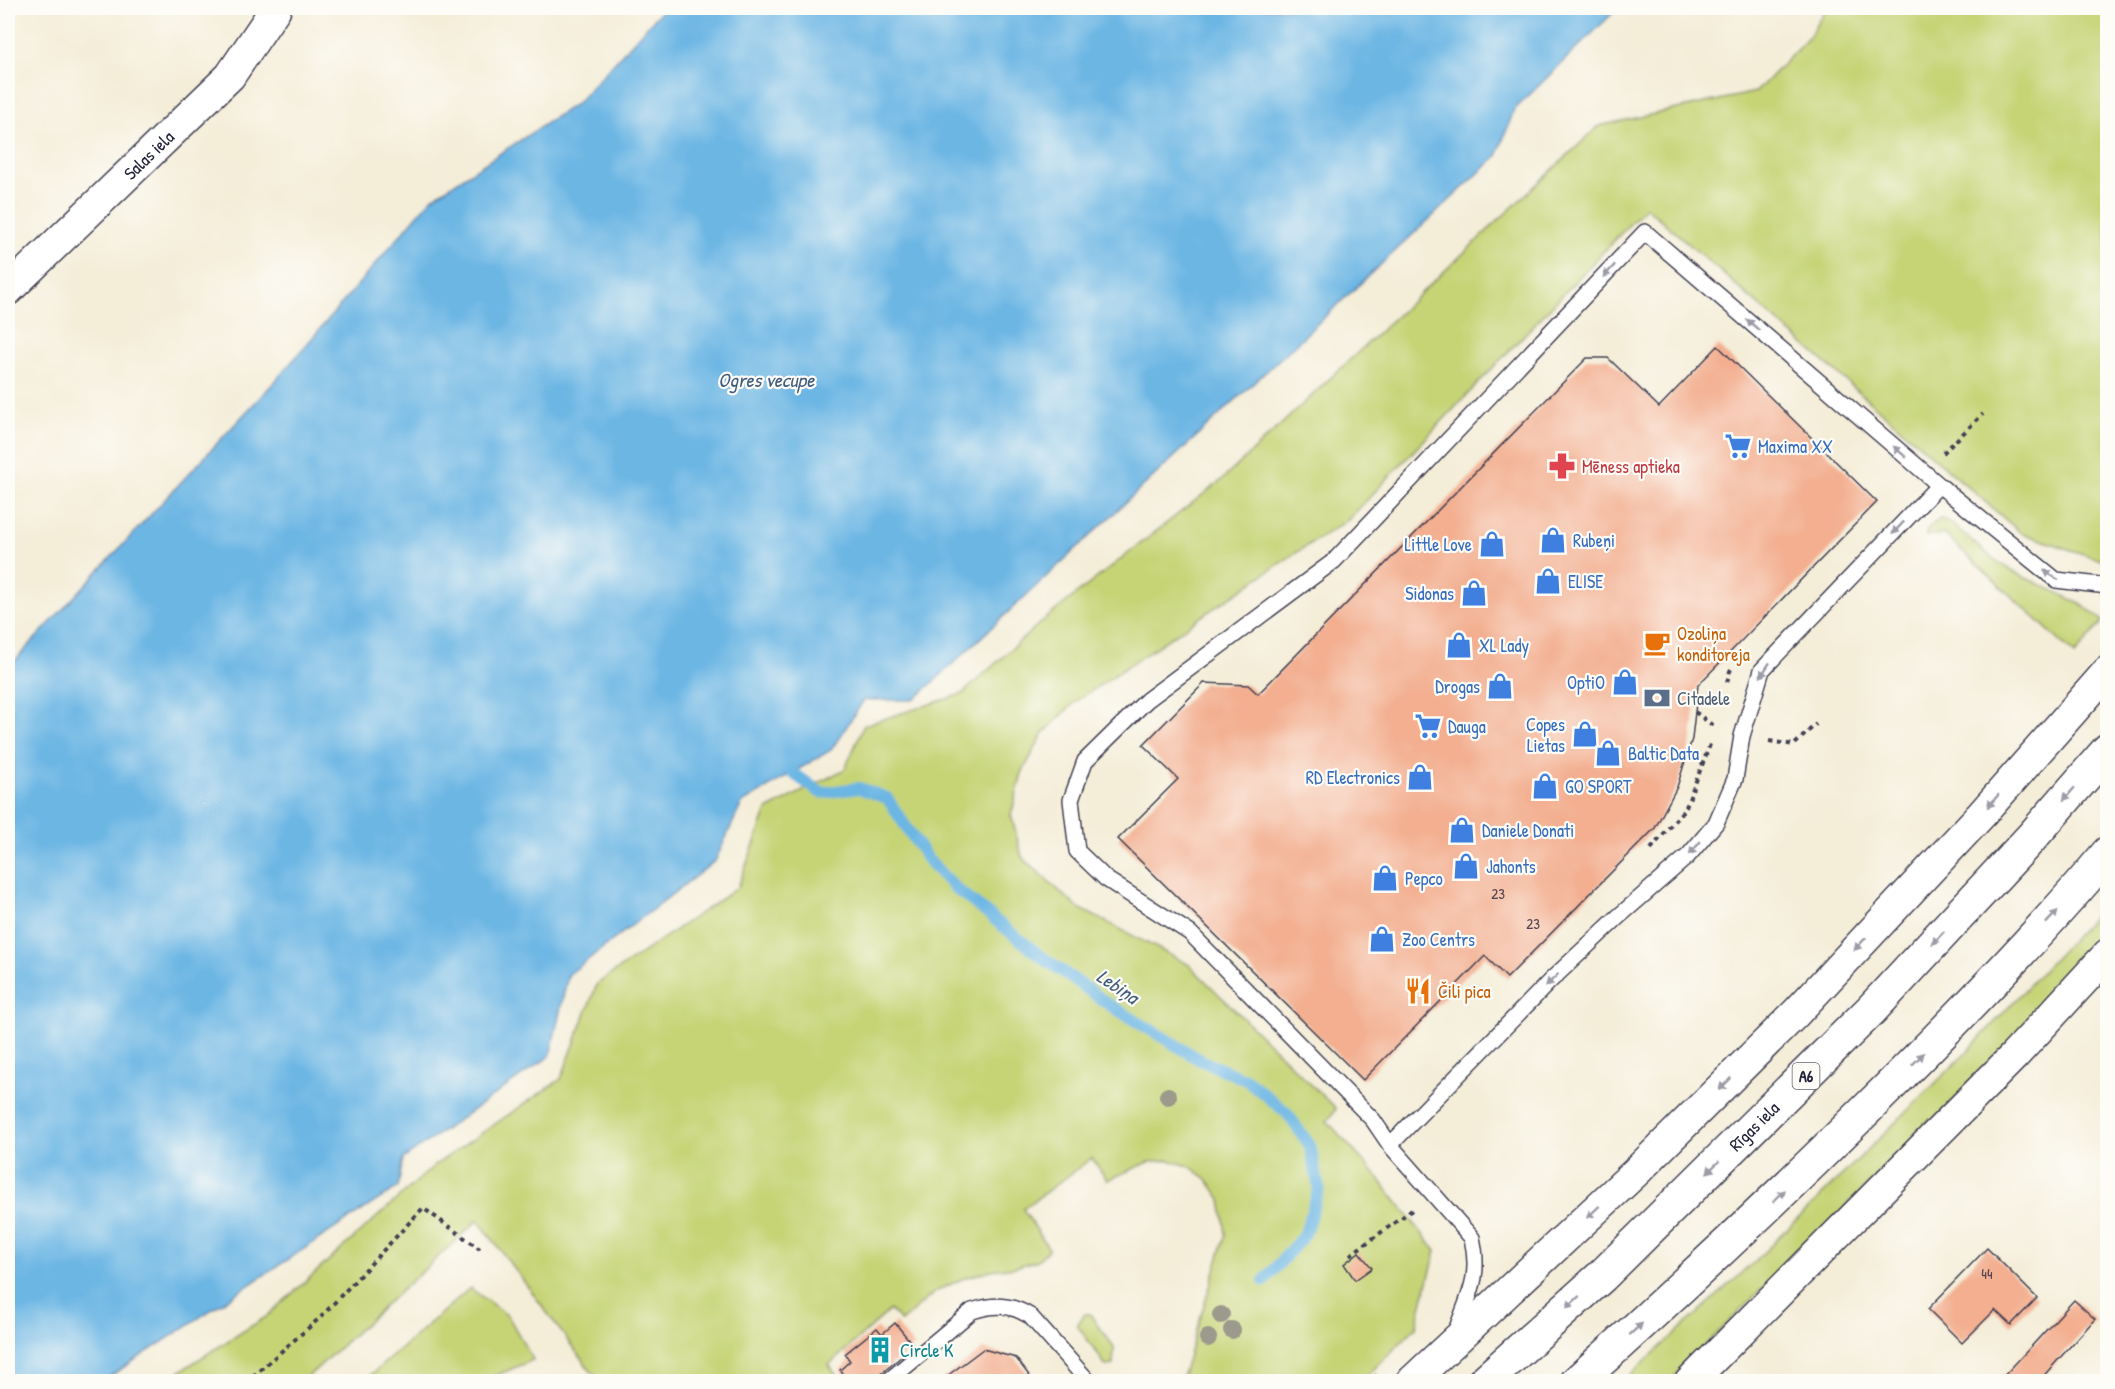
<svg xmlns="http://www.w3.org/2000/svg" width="2115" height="1389" font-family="'Patrick Hand',sans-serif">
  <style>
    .green { fill: #c6d476; stroke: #747b58; stroke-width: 1.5 }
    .water { fill: #6cb6e4; stroke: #476c90; stroke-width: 1.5 }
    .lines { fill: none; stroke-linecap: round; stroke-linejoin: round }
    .stream { stroke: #6cb6e4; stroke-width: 12 }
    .building { fill: #f3af90 }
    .service-casing { stroke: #424053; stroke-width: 18 }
    .minor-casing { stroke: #424053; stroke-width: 33 }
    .trunk-casing { stroke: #424053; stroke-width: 36 }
    .path { stroke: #424053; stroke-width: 4; stroke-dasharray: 4.5 4.5; stroke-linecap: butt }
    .service { stroke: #fff; stroke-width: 15 }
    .minor { stroke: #fff; stroke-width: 30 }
    .trunk { stroke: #fff; stroke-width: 33 }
    .tree { fill: #9b9a8c }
    .oneway { fill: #9c9ca7 }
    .labels { text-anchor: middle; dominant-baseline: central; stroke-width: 4.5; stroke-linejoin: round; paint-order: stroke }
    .number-label { font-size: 15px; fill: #564550 }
    .shield { fill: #fdfcf7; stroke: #646373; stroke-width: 1.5 }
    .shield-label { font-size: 16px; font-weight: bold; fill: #22223b }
    .street-label { font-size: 18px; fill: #22223b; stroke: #fdfcf7 }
    .shop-label { font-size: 18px; fill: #366cbe; stroke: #fdfcf7; text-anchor: start }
    .health-label { font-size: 18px; fill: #be3a42; stroke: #fdfcf7; text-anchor: start }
    .food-label { font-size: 18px; fill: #c56008; stroke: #fdfcf7; text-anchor: start }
    .service-label { font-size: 18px; fill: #4e5e75; stroke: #fdfcf7; text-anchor: start }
    .culture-label { font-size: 18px; fill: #0d838f; stroke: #fdfcf7; text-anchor: start }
    .water-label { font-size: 20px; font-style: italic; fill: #405d7f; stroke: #fdfcf7 }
  </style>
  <rect width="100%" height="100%" fill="#fdfcf7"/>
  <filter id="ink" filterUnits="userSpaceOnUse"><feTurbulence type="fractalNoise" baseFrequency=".0167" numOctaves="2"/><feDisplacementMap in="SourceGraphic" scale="12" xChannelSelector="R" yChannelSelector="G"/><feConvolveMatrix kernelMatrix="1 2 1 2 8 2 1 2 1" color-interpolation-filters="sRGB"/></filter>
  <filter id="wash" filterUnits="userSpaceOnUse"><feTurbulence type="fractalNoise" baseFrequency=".008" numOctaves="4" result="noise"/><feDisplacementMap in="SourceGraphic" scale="24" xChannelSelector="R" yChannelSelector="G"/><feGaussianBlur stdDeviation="1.35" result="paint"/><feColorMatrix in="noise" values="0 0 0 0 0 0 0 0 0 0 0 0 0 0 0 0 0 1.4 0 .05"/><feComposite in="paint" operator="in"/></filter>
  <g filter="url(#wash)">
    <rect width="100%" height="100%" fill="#f4edd8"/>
    <path class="green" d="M1826,8H2107V562L2021,533L1646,207L1348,520L1294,554L1075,702L1043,734L1022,773L1011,815L1022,857L1077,907L1188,964L1336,1109L1327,1121L1375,1174L1436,1251L1416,1327L1368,1375L1360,1381H1181L1226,1234L1221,1199L1207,1179L1189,1166L1169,1160L1149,1162L1107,1180L1092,1158L1023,1209L1049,1249L1038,1260L1015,1267L991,1270L962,1279L935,1292L901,1322L890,1310L829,1365L837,1376L833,1381H598L478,1220L303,1381L163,1382L266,1317L435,1165L561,1079L597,984L738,887L767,810L845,769L864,725L962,694L1041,622L1224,478L1599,126L1756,92L1809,37Z
      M1940,519L1948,521C1966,536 1994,562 2014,572C2044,588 2078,598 2103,621L2075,655L1944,534L1926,536L1927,529Z
      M2107,902V934L1976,1078L1669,1381L1622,1382L1752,1264L1966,1053Z
      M470,1288L508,1316L533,1360L497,1375L486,1381H364Z
      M1085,1314H1090L1114,1347L1113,1365L1106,1366L1077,1325Z"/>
    <path class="water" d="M664,8H1618L1514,110L1497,156L914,700H864L831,750L742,803L715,861L568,975L550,1056L403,1159L398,1187L103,1381H8V668L278,378L432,198L577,103Z"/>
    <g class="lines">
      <path class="stream" d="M793,773L821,793L859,788L887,798L928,860L955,888L1038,954L1108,1004L1202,1061L1247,1080L1287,1113L1310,1146L1319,1188L1305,1234L1264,1281"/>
    </g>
    <g id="blocks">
      <path class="building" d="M1718,346L1877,502L1698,685L1692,739L1677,787L1655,828L1507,978L1485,956L1363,1080L1118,839L1178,779L1143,745L1204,683L1248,685L1258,694L1587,358H1608L1659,407Z
        M1987,1248L2037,1298L2011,1325L1995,1310L1962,1343L1928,1309Z
        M1359,1252L1372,1268L1355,1280L1344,1264Z
        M2074,1300L2095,1319L2038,1382H2006L2002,1378Z
        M895,1323L914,1346L871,1382H847L840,1370L850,1361L845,1354L877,1328L882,1334Z
        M983,1349L1016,1358L1034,1382H939Z"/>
    </g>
  </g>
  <g filter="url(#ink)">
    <use href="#blocks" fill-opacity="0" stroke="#424053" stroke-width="1.5"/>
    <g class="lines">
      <g class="service-casing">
        <path id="service" d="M1390,1145L1551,980L1618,917L1688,856L1716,823L1735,779L1742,736L1762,670L1939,485
          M1456,1331C1469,1295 1481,1277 1472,1238L1390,1145L1373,1120L1190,933L1106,879L1077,851L1071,800L1085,761L1147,700L1334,561L1645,232L1939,485L2056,580L2108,586
          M887,1382L972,1311C994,1304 1011,1304 1030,1316L1089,1382"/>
      </g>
      <g class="minor-casing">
        <g id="minor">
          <path id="s1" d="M8,290L230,76L276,8"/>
          <path d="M1411,1382L1636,1172L1796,1013L1982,814L2108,671"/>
          <path d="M1690,1382L2014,1056L2108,954"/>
        </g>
      </g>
      <g class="trunk-casing">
        <g id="trunk">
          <path id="s2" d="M1484,1382L1602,1276L1871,1010L2031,838L2108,750"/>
          <path d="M1577,1382C1675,1294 1771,1204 1865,1111C1949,1028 2032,943 2108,853"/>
        </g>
      </g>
      <path class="path" d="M1943,453L1983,414
        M1727,682L1730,671L1733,667
        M1695,712L1715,727
        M1769,741L1794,745L1816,724
        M1651,849L1686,807L1711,742
        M1350,1255L1412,1210
        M246,1382L321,1317L423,1208L480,1249
        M1370,1382L1377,1375"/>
      <use href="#service" class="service"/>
      <use href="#minor" class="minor"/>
      <use href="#trunk" class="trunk"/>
    </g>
    <g class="tree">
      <circle cx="1168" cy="1096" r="9"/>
      <circle cx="1221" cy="1315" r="9"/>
      <circle cx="1232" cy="1330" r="9"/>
      <circle cx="1208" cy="1338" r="9"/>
    </g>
    <defs><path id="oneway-solid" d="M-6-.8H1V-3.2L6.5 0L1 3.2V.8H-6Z" transform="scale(1.5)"/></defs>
    <g class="oneway">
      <use href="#oneway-solid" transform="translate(1609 271) rotate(133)"/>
      <use href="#oneway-solid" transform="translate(1753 325) rotate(-139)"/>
      <use href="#oneway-solid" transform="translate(1900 452) rotate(-139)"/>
      <use href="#oneway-solid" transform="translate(1898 528) rotate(133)"/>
      <use href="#oneway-solid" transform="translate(2051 575) rotate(-146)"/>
      <use href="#oneway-solid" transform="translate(1765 670) rotate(123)"/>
      <use href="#oneway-solid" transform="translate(2069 794) rotate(131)"/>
      <use href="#oneway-solid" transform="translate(1993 801) rotate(131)"/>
      <use href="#oneway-solid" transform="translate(1695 848) rotate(130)"/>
      <use href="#oneway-solid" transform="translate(2052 917) rotate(-47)"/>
      <use href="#oneway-solid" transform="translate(1938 938) rotate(133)"/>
      <use href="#oneway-solid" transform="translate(1860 944) rotate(133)"/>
      <use href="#oneway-solid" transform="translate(1552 980) rotate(136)"/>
      <use href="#oneway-solid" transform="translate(1918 1059) rotate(-45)"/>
      <use href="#oneway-solid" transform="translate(1725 1084) rotate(135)"/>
      <use href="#oneway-solid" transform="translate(1713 1167) rotate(136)"/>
      <use href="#oneway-solid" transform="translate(1779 1196) rotate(-44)"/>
      <use href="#oneway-solid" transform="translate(1593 1212) rotate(137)"/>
      <use href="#oneway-solid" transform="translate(1573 1302) rotate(138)"/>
      <use href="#oneway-solid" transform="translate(1636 1329) rotate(-42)"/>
    </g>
  </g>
  <defs>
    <g id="supermarket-bare" transform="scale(2.07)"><path d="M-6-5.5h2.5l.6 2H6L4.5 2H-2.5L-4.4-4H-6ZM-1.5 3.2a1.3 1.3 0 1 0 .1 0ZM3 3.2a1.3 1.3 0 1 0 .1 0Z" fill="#3f7fe0" stroke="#fdfcf7" stroke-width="2.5" paint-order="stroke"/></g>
    <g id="pharmacy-bare" transform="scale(2.07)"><path d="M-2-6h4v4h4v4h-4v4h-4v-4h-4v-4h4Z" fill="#e0444e" stroke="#fdfcf7" stroke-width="2.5" paint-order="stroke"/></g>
    <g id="shop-bare" transform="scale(2.07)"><path d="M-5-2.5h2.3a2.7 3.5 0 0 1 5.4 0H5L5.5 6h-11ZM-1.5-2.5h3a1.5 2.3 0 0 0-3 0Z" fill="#3f7fe0" stroke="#fdfcf7" stroke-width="2.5" paint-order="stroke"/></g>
    <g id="cafe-bare" transform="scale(2.07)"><path d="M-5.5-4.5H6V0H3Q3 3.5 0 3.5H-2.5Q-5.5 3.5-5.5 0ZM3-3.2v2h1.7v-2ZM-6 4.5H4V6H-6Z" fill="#e8710a" stroke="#fdfcf7" stroke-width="2.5" paint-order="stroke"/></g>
    <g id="bank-bare" transform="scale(2.07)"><path d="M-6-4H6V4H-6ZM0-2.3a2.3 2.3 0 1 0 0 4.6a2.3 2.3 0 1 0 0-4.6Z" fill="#5c6f8a" stroke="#fdfcf7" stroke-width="2.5" paint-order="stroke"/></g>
    <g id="restaurant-bare" transform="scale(2.07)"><path d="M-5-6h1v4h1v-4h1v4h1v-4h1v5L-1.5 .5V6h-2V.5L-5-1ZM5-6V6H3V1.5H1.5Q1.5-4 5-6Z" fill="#e8710a" stroke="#fdfcf7" stroke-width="2.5" paint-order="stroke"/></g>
    <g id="building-bare" transform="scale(2.07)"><path d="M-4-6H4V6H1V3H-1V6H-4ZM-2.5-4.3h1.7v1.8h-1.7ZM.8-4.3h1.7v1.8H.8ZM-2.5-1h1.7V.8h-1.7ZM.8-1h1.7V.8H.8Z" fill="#0f9aa8" stroke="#fdfcf7" stroke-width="2.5" paint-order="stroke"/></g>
  </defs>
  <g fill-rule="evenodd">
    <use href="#supermarket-bare" x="1738" y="446"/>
    <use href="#pharmacy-bare" x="1562" y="466"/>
    <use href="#shop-bare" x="1553" y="540"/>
    <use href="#shop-bare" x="1492" y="544"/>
    <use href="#shop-bare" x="1548" y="581"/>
    <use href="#shop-bare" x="1474" y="593"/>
    <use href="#cafe-bare" x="1657" y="643"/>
    <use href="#shop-bare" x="1459" y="645"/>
    <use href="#shop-bare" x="1625" y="682"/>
    <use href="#shop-bare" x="1500" y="686"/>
    <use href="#bank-bare" x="1657" y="698"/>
    <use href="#supermarket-bare" x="1428" y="726"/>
    <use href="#shop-bare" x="1585" y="734"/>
    <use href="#shop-bare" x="1608" y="753"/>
    <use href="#shop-bare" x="1420" y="777"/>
    <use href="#shop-bare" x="1545" y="786"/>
    <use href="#shop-bare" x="1462" y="830"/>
    <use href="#shop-bare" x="1466" y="866"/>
    <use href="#shop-bare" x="1385" y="878"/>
    <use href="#shop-bare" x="1382" y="939"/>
    <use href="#restaurant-bare" x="1418" y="991"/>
    <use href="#building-bare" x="880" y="1350"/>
  </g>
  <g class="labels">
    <g class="number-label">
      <text x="1498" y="893">23</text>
      <text x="1533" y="923">23</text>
      <text x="1987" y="1273">44</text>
    </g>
    <rect class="shield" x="1792.5" y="1063" width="27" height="26" rx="4.5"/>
    <g class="shield-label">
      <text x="1806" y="1076">A6</text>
    </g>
    <g class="street-label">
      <text stroke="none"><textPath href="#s1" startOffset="195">Salas iela</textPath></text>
      <text stroke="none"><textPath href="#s2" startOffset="372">Rīgas iela</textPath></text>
    </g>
    <g class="shop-label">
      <text x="1758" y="446">Maxima XX</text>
      <text x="1573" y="540">Rubeņi</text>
      <text x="1472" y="544" text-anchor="end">Little Love</text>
      <text x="1568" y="581">ELISE</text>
      <text x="1454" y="593" text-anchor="end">Sidonas</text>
      <text x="1479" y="645">XL Lady</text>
      <text x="1605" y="682" text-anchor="end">OptiO</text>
      <text x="1480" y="686" text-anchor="end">Drogas</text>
      <text x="1565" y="724" text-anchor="end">Copes<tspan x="1565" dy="21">Lietas</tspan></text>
      <text x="1448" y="726">Dauga</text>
      <text x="1628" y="753">Baltic Data</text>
      <text x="1400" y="777" text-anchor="end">RD Electronics</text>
      <text x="1565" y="786">GO SPORT</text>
      <text x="1482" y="830">Daniele Donati</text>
      <text x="1486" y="866">Jahonts</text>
      <text x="1405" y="878">Pepco</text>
      <text x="1402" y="939">Zoo Centrs</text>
    </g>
    <g class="health-label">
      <text x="1582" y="466">Mēness aptieka</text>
    </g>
    <g class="food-label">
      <text x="1677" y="633">Ozoliņa<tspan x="1677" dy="21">konditoreja</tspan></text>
      <text x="1438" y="991">Čili pica</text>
    </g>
    <g class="service-label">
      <text x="1677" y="698">Citadele</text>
    </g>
    <g class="culture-label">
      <text x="900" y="1350">Circle K</text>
    </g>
    <g class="water-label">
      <text x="766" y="379">Ogres vecupe</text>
      <text transform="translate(1118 986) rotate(34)">Lebiņa</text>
    </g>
  </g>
  <rect width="2115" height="1389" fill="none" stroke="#fdfcf7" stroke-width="30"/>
</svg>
